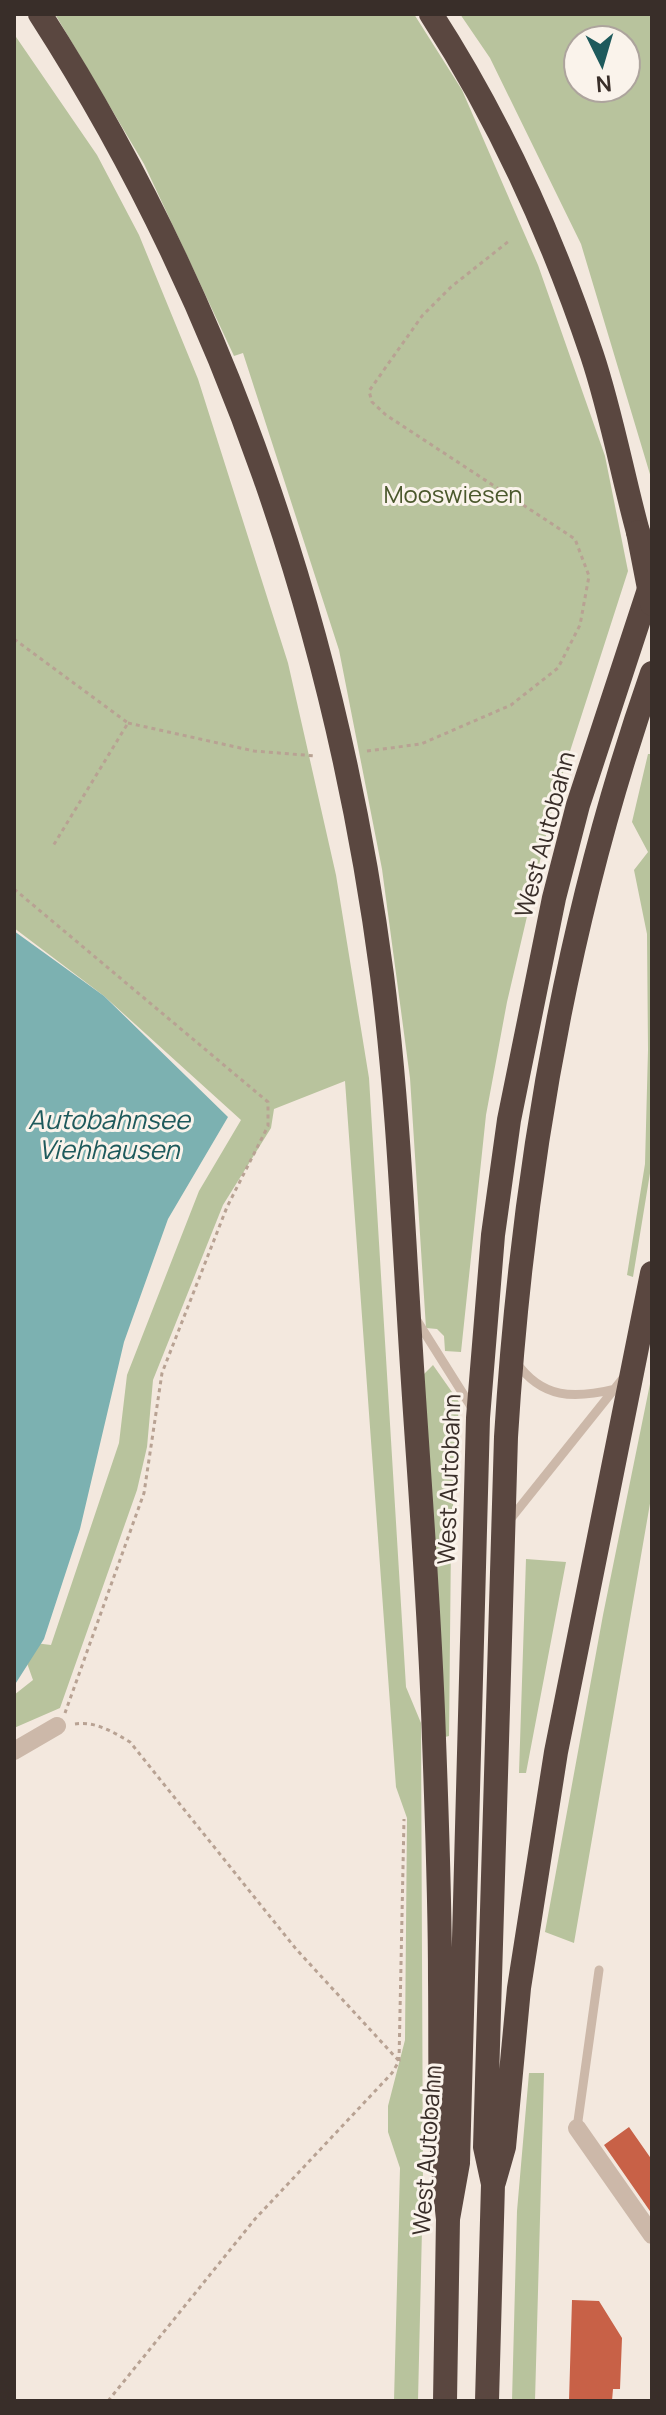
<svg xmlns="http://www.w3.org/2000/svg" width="666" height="2415" font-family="Manrope,sans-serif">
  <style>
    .green { fill: #b8c39d; fill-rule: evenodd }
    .water { fill: #7cb1b1 }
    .building { fill: #c86147 }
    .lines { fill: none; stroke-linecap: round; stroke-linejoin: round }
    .path { stroke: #b8a293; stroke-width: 3; stroke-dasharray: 4 4; stroke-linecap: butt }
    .service { stroke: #ccb8a9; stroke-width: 9 }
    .minor { stroke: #ccb8a9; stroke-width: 18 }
    .motorway { stroke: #5a4740; stroke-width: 24 }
    .motorway-bridge { stroke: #5a4740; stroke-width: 24 }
    .labels { text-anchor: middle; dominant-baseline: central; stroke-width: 6; stroke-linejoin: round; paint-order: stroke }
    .park-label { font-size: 24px; fill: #4a582c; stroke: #faf3eb }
    .street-label { font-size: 24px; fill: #392e29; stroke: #faf3eb }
    .water-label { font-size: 26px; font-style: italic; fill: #1e5a5c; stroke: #faf3eb }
  </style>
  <rect width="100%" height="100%" fill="#f3e8de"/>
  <path class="green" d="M55,14H414L462,90L538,265L605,456L628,571L554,801L507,1002L486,1115L461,1352L445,1351L444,1336L437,1329L426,1328L410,1078L382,869L339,650L243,353L234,356L144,164Z
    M460,14H652V481L581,244L490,58ZM626,40V88H578V40Z
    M14,34L97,155L139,235L198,379L288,663L336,875L369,1078L406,1687L421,1723L423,2186L418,2401H394L400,2168L388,2132V2106L405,2040L407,1818L396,1787L345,1081L274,1109L271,1128L223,1205L153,1380L147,1447L137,1490L60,1708L14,1728V1695L33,1680L22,1649L35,1643L51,1645L119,1443L127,1375L199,1191L241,1120L104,996L14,928Z
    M648,754H652V1161L633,1277L627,1275L645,1164L648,1050L647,934L634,870L648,852L632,822Z
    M433,1365L459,1402L451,1540L449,1736L445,1737L423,1375Z
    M652,1374V1492L574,1943L545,1932L603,1615Z
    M526,1559L566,1562L526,1773H519Z
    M529,2073H544L535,2401H512L517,2211Z"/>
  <path class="water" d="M14,931L104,996L228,1117L168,1219L124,1342L80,1529L44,1639L14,1686Z"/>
  <path class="building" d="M629,2127L652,2160V2214L604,2145Z
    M572,2300L599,2301L622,2338L620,2389H613L612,2401H569Z"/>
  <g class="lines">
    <path class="path" d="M14,639L128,723L53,846
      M128,723L254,751L316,756
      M367,751L421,744L511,705L558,668L580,625L589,576L575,539L386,415L372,402L369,391L422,316L451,287L509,241
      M14,889L268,1102V1126L227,1207L162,1373L144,1493L65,1713
      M75,1724C96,1721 113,1732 130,1742L296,1949L399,2061
      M108,2401L255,2219L392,2073L399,2061L404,1819"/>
    <path class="service" d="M416,1319L472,1408
      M516,1362C542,1399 574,1399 615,1389
      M508,1522L624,1377
      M577,2128L599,1970"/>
    <path class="minor" d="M14,1751L57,1726
      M577,2128L652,2235"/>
    <path class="motorway" d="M40,14C226,303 337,634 382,975C398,1100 403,1226 411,1351C419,1480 430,1610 434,1739C437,1819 440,1899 440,1979C441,2059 438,2139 448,2219
      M431,14C499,119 552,236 592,355C611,412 622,473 638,532
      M494,2182L504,2147L519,1988L556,1752L652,1273
      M445,2401L448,2219L458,2163L478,1418L493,1235L509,1120L554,898L578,805L652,580
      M487,2401L493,2184L485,2147L506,1437C522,1178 566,918 652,673"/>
    <path class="motorway-bridge" d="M638,532L652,604"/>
  </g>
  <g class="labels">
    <g class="park-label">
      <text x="453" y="493">Mooswiesen</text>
    </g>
    <g class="street-label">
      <text transform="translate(544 834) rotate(-75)">West Autobahn</text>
      <text transform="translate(448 1479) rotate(-88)">West Autobahn</text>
      <text transform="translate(426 2150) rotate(-86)">West Autobahn</text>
    </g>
    <g class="water-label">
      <text x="109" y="1119">Autobahnsee<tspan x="109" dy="30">Viehhausen</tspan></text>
    </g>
  </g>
  <rect width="666" height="2415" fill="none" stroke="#392e29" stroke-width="32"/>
  <g transform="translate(602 64) rotate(175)"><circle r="38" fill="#faf3eb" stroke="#ada49d" stroke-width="2"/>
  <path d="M0-6L14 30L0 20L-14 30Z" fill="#1e5a5c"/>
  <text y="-12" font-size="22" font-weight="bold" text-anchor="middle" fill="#392e29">N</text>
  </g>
</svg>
